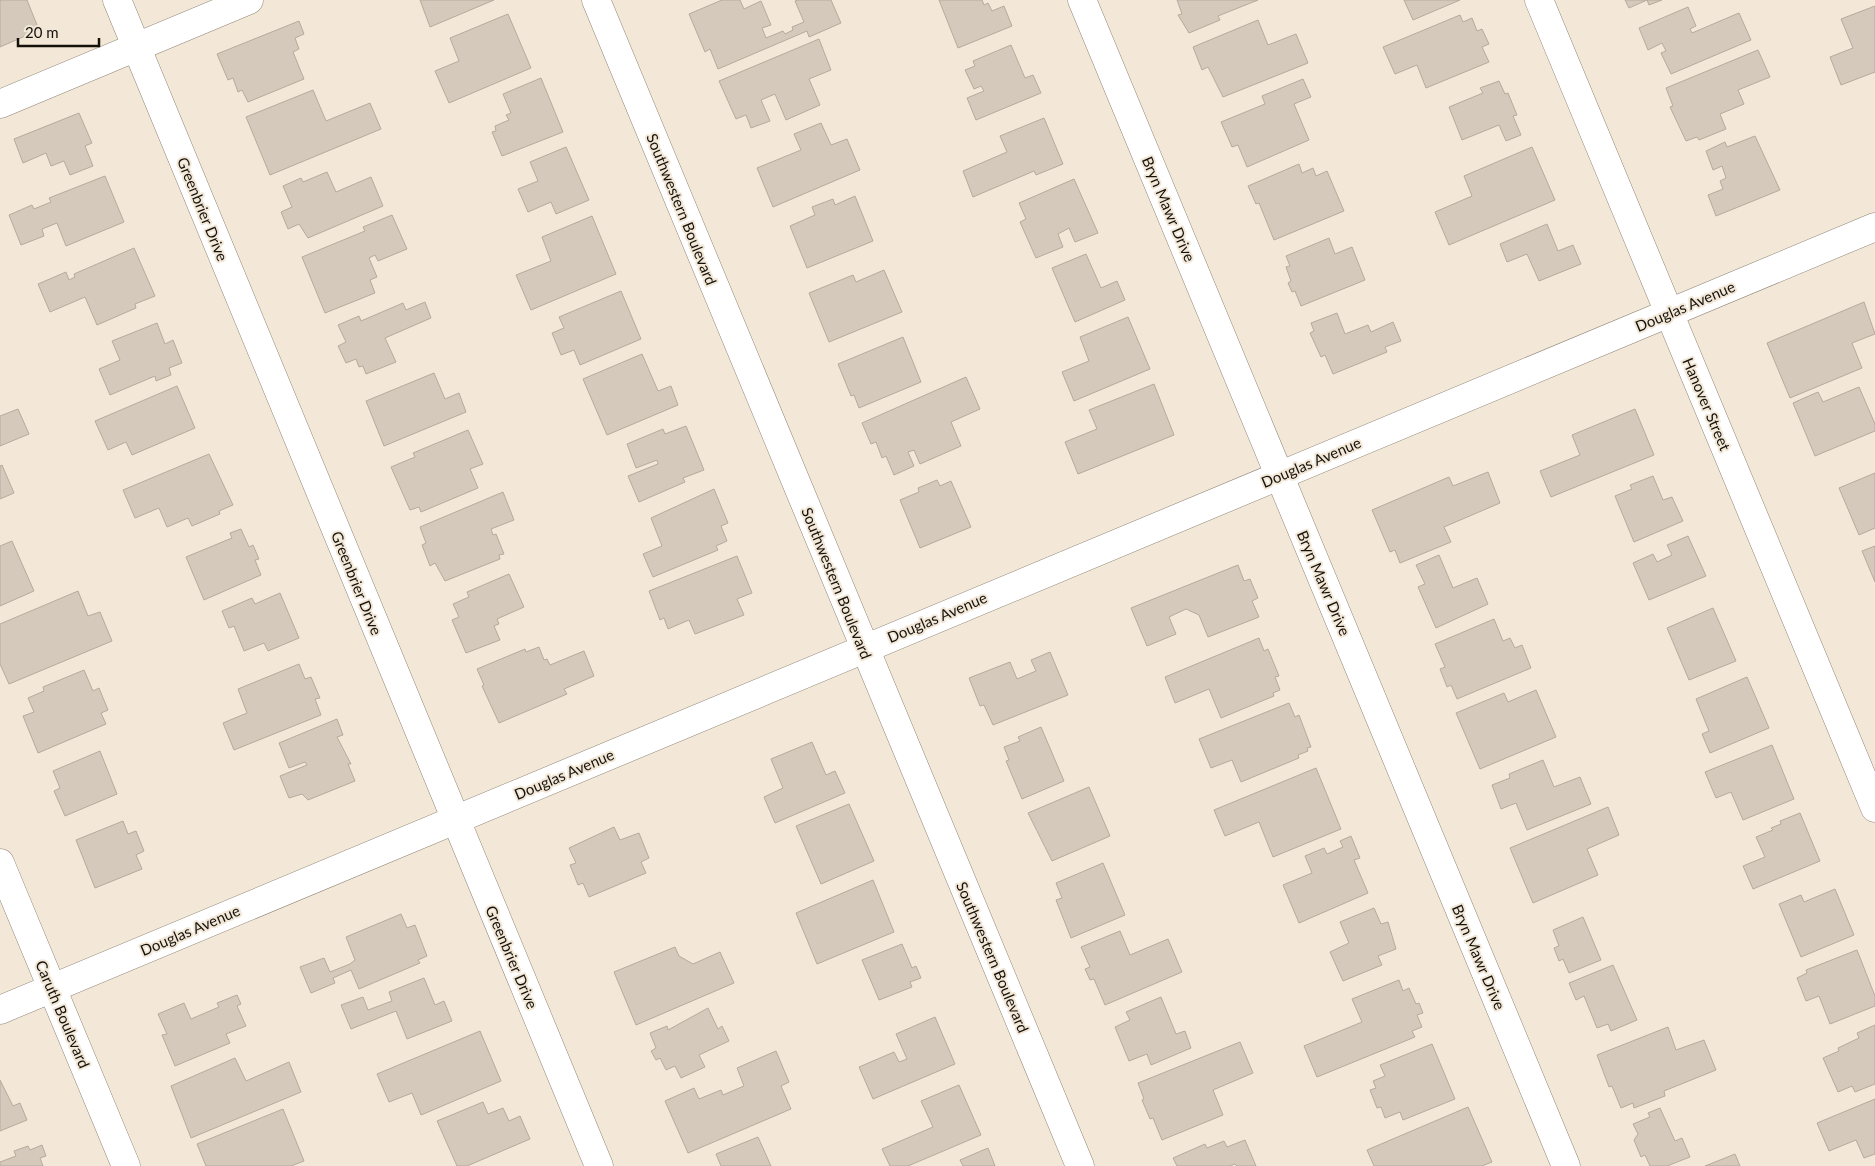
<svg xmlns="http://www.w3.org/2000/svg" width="1875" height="1166" font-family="Lato,sans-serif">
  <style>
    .building { fill: #d4c9ba; stroke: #b5ab9c }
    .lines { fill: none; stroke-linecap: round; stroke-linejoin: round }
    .minor-casing { stroke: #908678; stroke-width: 29 }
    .minor { stroke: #fff; stroke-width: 28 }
    .labels { text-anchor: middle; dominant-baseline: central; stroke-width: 4; stroke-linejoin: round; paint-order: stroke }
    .street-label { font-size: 15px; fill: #14110b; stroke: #f3e8d8 }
  </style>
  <rect width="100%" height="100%" fill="#f3e8d8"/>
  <path class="building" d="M0,0H27L39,30L0,47Z
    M420,0H494L430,27Z
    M722,0H740L744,9L761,1L771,25L762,28L766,38L783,31L785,34L793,30L792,27L804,22L795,1L798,0H831L841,23L809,37L807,31L718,69L710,49L705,52L689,14Z
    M939,0H982L984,5L988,3L992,11L1004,6L1012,26L958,48Z
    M1177,0H1258L1218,16L1220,20L1189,33L1178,15L1182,14Z
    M1404,0H1460L1413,20Z
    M1625,0H1662L1649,5L1647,0L1629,8Z
    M1875,6V72L1841,85L1830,57L1853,48L1841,19Z
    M1688,7L1696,26L1690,29L1692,33L1739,13L1751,40L1671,74L1661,53L1666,51L1662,43L1648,50L1639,28Z
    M508,14L531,68L449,103L435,71L459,61L450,38Z
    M1460,15L1463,22L1472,18L1477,31L1482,29L1489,44L1482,47L1489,62L1426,88L1417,65L1395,74L1383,47Z
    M1258,20L1268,45L1296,34L1308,63L1223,97L1208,67L1202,70L1193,47Z
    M299,21L304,34L295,38L299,49L293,52L304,79L248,102L242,90L238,92L233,78L228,80L217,54Z
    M819,39L831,70L809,79L820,105L786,120L775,94L761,100L770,121L751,128L746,115L736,119L719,81Z
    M1011,45L1025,78L1033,75L1041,93L976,120L967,98L984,91L981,86L974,89L965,70L975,66L973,61Z
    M1758,50L1770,77L1738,90L1744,104L1720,114L1726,129L1699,140L1697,137L1686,141L1670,107L1673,106L1666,88Z
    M541,78L563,132L502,156L492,132L496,131L495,126L509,120L506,115L511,113L503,94Z
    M1303,79L1311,97L1294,104L1309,140L1247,167L1238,145L1232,147L1221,122L1265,104L1262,96Z
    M1499,81L1505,94L1508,93L1517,115L1513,116L1521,135L1506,141L1499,125L1462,140L1449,107L1483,93L1480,88Z
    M313,90L326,121L370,103L381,129L270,175L246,117Z
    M79,113L92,143L85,146L93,166L70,175L64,161L51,166L46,153L23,163L14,139Z
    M1044,118L1063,164L1036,175L1034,171L973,197L963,171L1007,152L1000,136Z
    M821,123L831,145L847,139L860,170L773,207L757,168L801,150L794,134Z
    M1755,136L1780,190L1716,216L1708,195L1723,189L1720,181L1726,178L1722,166L1713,170L1706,151L1725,142L1727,147Z
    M566,147L589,200L556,214L551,202L528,212L518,189L538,181L530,162Z
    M1532,147L1555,200L1449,245L1435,212L1472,196L1464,176Z
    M1299,164L1302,173L1313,168L1316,176L1327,171L1344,211L1274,240L1259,203L1256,204L1248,186Z
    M327,172L336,192L371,177L383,206L308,238L299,224L288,229L281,212L292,207L283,186L301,178L303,182Z
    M105,176L124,222L66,246L57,223L42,229L44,236L21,245L9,215L32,205L34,209L51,202L49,198Z
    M1074,179L1098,233L1075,242L1069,228L1058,234L1063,247L1036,258L1020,222L1026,219L1019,203Z
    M855,196L873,241L807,268L790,226L815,215L812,207L833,199L835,205Z
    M392,215L407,249L378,261L375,255L369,258L377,277L370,280L375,293L325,313L302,257L365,231L363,227Z
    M592,216L616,274L531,310L516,275L551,261L542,237Z
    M1547,224L1558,251L1573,245L1581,264L1539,281L1527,254L1507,262L1500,244Z
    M1329,238L1335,254L1352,247L1365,280L1301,306L1295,291L1292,292L1288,283L1291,281L1286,267L1290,266L1286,256Z
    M134,248L155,296L135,304L136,308L97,325L85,297L50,312L38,284L66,272L69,280L75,277L74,274Z
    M1086,254L1101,288L1117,281L1125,300L1075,322L1052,268Z
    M884,270L902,312L829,342L809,293L853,275L856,282Z
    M621,291L641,339L580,365L574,350L561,355L552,333L564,328L559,317Z
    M425,302L431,318L385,338L396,362L366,374L363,366L359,367L356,359L346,363L338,346L346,342L338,325L359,316L361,321L403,303L406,310Z
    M1864,302L1875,334L1852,343L1862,368L1790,398L1767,343Z
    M1337,313L1345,334L1368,325L1371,332L1393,322L1401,341L1385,347L1387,352L1333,374L1325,355L1321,357L1310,333L1314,331L1311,323Z
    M1128,317L1150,369L1074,401L1062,372L1089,361L1080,337Z
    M157,323L165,344L173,340L182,363L169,368L171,375L156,381L155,376L110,395L99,369L120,360L112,341Z
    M903,337L921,382L859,408L854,395L851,396L838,364Z
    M642,354L658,391L671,386L678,405L607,435L583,379Z
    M434,373L445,399L459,393L466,412L384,446L366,401Z
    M966,377L980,409L951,422L961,446L920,464L914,450L908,452L914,466L894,475L886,456L882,458L876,442L871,444L862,423Z
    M1154,384L1174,435L1078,474L1065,442L1097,429L1089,410Z
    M177,386L195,428L132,455L126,442L108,450L95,421Z
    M1859,387L1875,424V431L1815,456L1793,403L1818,392L1823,402Z
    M18,409L29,434L0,446V416Z
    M1635,409L1654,455L1551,497L1540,471L1580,455L1572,435Z
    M686,426L704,470L683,478L685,482L639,502L628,476L658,464L657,460L636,468L627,444L663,429L665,434Z
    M468,430L483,464L470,469L478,488L421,512L419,507L410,510L391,467L415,457L413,453Z
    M209,454L233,505L219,511L220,514L192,526L188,518L167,527L159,508L135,518L123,490Z
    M2,465L14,493L0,499V466Z
    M1488,472L1500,503L1444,527L1451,542L1400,563L1395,550L1390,552L1372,510L1449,477L1453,486Z
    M1875,473V528L1859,535L1839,488Z
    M1653,476L1663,500L1672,497L1683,521L1634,542L1615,496L1632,489L1630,485Z
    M937,480L940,486L951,481L971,527L920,548L900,500L919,492L918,488Z
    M714,489L728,523L721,526L727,541L716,546L718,550L653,577L643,554L662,546L651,518Z
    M503,492L514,520L491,529L493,535L496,534L504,554L499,555L500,559L445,581L435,563L430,566L422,545L426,543L420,527Z
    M241,529L249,547L253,545L259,559L255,560L261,575L204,600L186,557L232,538L230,533Z
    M1688,536L1706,576L1649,600L1633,563L1653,554L1657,562L1672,555L1667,545Z
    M12,541L34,591L0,606V546Z
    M1875,546V582L1862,551Z
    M1439,555L1453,588L1477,578L1488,604L1436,628L1418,587L1425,584L1416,565Z
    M737,556L752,593L737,599L744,615L695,634L689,620L668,629L664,618L660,620L649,591Z
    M1238,565L1244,581L1250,579L1258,598L1252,601L1259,617L1208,637L1199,615L1186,609L1169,617L1176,634L1147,646L1131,608Z
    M509,574L524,607L497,619L499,624L494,626L500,640L466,653L452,620L459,617L453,604L469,597L467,592Z
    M78,591L88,616L100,612L112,641L9,684L0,664V624Z
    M280,593L299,638L268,651L264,643L244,651L234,626L229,628L222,611L252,598L255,604Z
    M1713,608L1736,661L1689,680L1667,628Z
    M1494,619L1503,641L1510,638L1515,648L1522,645L1531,668L1457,699L1451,685L1447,687L1440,669L1445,667L1435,644Z
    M1259,638L1264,651L1268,649L1279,676L1275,677L1280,690L1273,693L1274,696L1221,718L1209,689L1175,703L1165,677Z
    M539,647L544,660L547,659L550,665L584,651L594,676L564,689L567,694L499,723L482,686L484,685L477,669L525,649L526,652Z
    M1050,652L1068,695L993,725L984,705L980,706L969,678L1010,662L1017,679L1036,671L1031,660Z
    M299,664L305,679L311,677L320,698L315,699L321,715L234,750L223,723L247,713L238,689Z
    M84,670L93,691L99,688L108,710L101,713L106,724L38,753L23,716L34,712L28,698L44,691L43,687Z
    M1747,677L1769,728L1710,753L1702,734L1709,731L1696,699Z
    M1536,690L1556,737L1480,769L1456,713L1504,693L1508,702Z
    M1289,703L1295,717L1299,715L1311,747L1307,748L1308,751L1298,755L1299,758L1241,782L1232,760L1211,768L1199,739Z
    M337,719L343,735L337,737L351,764H348L355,781L308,800L302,794L289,798L280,776L307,765L305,762L289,768L279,743Z
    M1041,727L1064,781L1022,799L1006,761L1009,760L1004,747L1020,741L1018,737Z
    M812,742L826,775L835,771L845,793L775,823L764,797L783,788L771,759Z
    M1772,745L1794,799L1743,820L1731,792L1716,798L1705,772Z
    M100,751L117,794L65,816L54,791L60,788L53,771Z
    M1543,760L1554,787L1580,777L1591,804L1527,830L1516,803L1501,809L1492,785L1510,778L1509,774Z
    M1316,768L1341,829L1273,857L1259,822L1225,836L1214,810Z
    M1089,787L1110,836L1052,861L1028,813Z
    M849,804L874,861L821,884L796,826Z
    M1608,807L1619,835L1587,849L1598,875L1533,903L1510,848Z
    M1800,813L1820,861L1753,889L1743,866L1765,857L1756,837L1773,830L1771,828L1781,824L1780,821Z
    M123,821L128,834L136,831L144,851L136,855L142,869L95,888L76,840Z
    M614,827L620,840L639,833L649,858L641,862L646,873L589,897L583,883L578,885L570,865L576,863L569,848Z
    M1351,836L1360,858L1354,860L1368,893L1299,923L1283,885L1312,873L1305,856L1324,848L1327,854L1343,847L1340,841Z
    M1103,863L1125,915L1071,938L1056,900L1062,898L1056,883Z
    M873,880L894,932L817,964L796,913Z
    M1835,889L1854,935L1801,957L1779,904L1801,895L1804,902Z
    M1374,908L1381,924L1388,922L1396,949L1378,956L1382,965L1343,981L1330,952L1349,943L1340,922Z
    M401,914L407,928L415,925L427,956L418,960L420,963L359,989L351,970L333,978L335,983L311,993L300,967L324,958L330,972L350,964L355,960L346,937Z
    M1583,917L1601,960L1569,973L1563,959L1559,961L1554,948L1559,946L1553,930Z
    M1120,931L1130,955L1168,939L1182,972L1105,1005L1094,979L1090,980L1085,969L1090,967L1081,947Z
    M902,944L912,968L916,966L921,978L910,982L912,987L879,1000L862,960Z
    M675,947L679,956L693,964L720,952L734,983L636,1025L614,972Z
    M1857,950L1875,996V1006L1830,1024L1819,996L1806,1001L1797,978L1807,973L1806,970Z
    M1613,965L1637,1020L1611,1031L1608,1024L1597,1028L1584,996L1576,1000L1569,983Z
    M424,978L435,1005L444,1001L452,1021L407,1039L396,1011L351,1029L341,1005L363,997L368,1010L392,1001L389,992Z
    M1399,980L1403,991L1409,988L1416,1004L1419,1003L1423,1013L1417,1015L1422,1027L1412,1031L1415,1037L1317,1077L1304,1046L1362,1022L1352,999Z
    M237,995L241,1004L237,1006L246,1026L226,1034L230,1043L175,1066L162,1035L167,1034L158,1014L184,1003L191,1019L219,1007L217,1003Z
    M1161,997L1176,1034L1185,1031L1191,1048L1151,1065L1147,1054L1129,1061L1115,1027L1130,1020L1126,1012Z
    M708,1008L718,1029L722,1026L729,1041L699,1055L705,1067L681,1078L675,1066L666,1070L660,1058L656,1060L651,1051L656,1048L650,1033L667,1026L668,1030Z
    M935,1017L955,1064L873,1099L859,1067L894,1052L899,1062L907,1059L896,1034Z
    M1875,1025V1084L1855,1092L1852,1086L1838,1092L1823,1058L1839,1051L1838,1048L1859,1038L1857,1033Z
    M1668,1027L1676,1050L1704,1040L1716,1070L1664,1091L1665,1096L1634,1108L1633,1103L1621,1108L1612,1086L1609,1087L1597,1055Z
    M480,1031L501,1081L421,1115L412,1093L389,1102L377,1074Z
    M1240,1042L1253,1073L1213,1090L1223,1115L1162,1140L1153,1118L1150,1119L1142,1100L1144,1099L1138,1083Z
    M1432,1044L1455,1099L1403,1120L1400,1112L1385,1118L1381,1107L1377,1108L1370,1090L1376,1088L1373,1081L1385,1076L1380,1065Z
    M776,1051L789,1082L781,1086L791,1109L688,1153L665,1101L694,1088L699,1099L721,1090L723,1095L744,1086L737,1068Z
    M235,1058L246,1081L289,1062L301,1092L191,1138L171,1086Z
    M0,1080L13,1106L20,1103L27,1120L0,1131Z
    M959,1085L981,1135L908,1166H890L882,1149L933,1127L921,1101Z
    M1875,1099V1154L1864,1158L1856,1140L1829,1151L1817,1123Z
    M483,1102L488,1114L503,1108L509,1121L520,1116L530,1139L467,1166H457L437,1121Z
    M1468,1107L1492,1162L1482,1166H1374L1367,1150Z
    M1660,1108L1675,1141L1682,1138L1690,1157L1667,1166H1650L1645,1155L1641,1157L1634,1140L1638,1134L1633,1124L1650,1117L1648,1113Z
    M283,1109L304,1161L291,1166H206L197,1144Z
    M758,1137L771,1166H721L716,1154Z
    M1245,1140L1256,1166H1237L1235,1164L1230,1166H1177L1173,1158L1205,1144L1207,1148L1224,1141L1227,1147Z
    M42,1145L46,1156L40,1158L43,1166H0V1162L16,1156L14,1151L28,1146L30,1150Z
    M988,1148L995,1166H963L960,1160Z
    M1735,1154L1740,1166H1705Z"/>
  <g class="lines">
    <g class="minor-casing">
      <path id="minor" d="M117,0L599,1166
        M596,0L1080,1166
        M1082,0L1566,1166
        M1539,0L1875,808
        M0,104L249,0
        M0,863L126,1166
        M0,1010L1875,227"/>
    </g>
    <use href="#minor" class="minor"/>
  </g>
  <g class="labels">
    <g class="street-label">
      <text transform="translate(203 209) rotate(68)">Greenbrier Drive</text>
      <text transform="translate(682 209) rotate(68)">Southwestern Boulevard</text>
      <text transform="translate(1169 209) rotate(67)">Bryn Mawr Drive</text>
      <text transform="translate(1685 306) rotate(-23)">Douglas Avenue</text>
      <text transform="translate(1707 404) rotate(67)">Hanover Street</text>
      <text transform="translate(1311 462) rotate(-23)">Douglas Avenue</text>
      <text transform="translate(357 583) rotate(68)">Greenbrier Drive</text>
      <text transform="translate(837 583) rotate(68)">Southwestern Boulevard</text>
      <text transform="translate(1324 583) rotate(67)">Bryn Mawr Drive</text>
      <text transform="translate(937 617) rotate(-23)">Douglas Avenue</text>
      <text transform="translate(564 774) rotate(-23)">Douglas Avenue</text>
      <text transform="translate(190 930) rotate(-23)">Douglas Avenue</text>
      <text transform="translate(512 957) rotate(67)">Greenbrier Drive</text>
      <text transform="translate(993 957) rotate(67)">Southwestern Boulevard</text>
      <text transform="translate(1479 957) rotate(67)">Bryn Mawr Drive</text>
      <text transform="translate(63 1014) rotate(67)">Caruth Boulevard</text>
    </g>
  </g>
  <path d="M18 38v8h81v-8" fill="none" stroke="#14110b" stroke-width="2.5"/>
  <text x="25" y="38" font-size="15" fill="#14110b" stroke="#f3e8d8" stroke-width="4" paint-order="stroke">20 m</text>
</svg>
